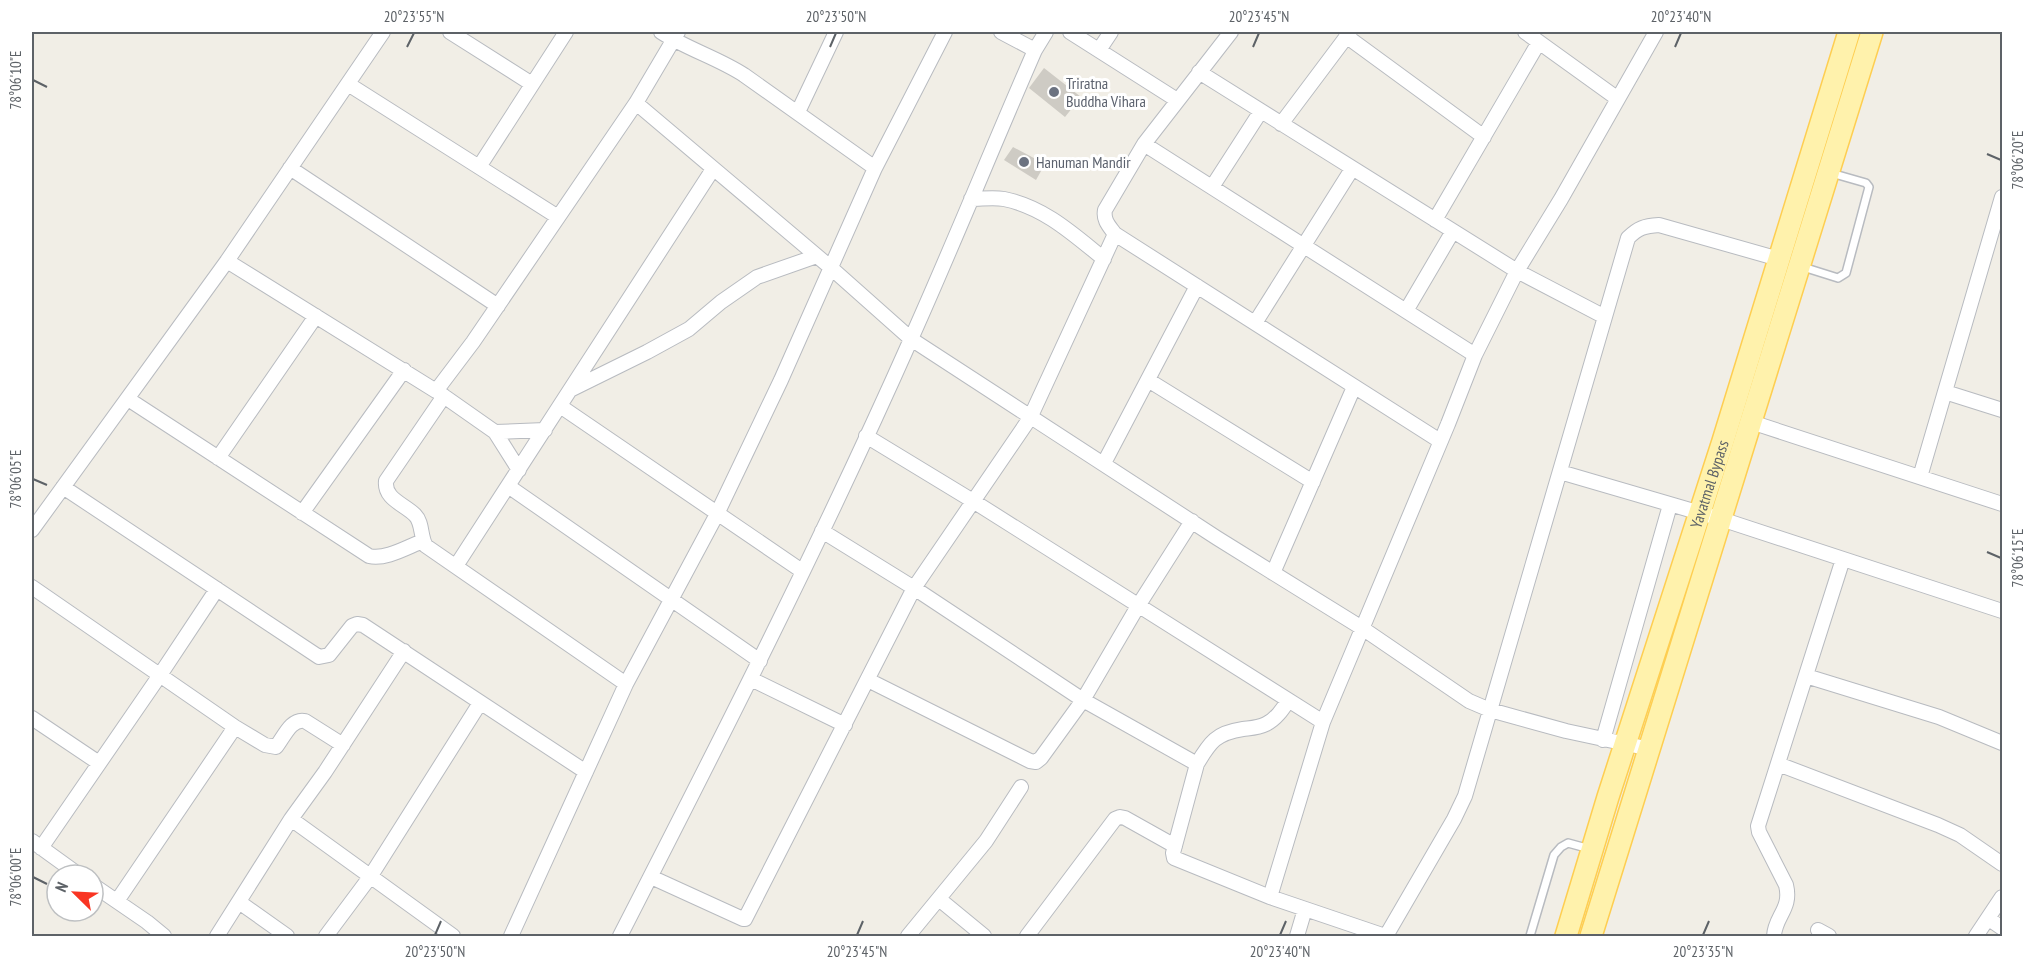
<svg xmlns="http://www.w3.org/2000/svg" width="2034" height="968" font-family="'PT Sans Narrow',sans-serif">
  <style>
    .building { fill: #cecbc4 }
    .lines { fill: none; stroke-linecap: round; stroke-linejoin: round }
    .lane-casing { stroke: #b8bbc0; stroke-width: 10 }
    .street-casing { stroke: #b8bbc0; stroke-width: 16 }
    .primary-casing { stroke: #fece51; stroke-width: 24 }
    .lane { stroke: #fff; stroke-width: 7 }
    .street { stroke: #fff; stroke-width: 14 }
    .primary { stroke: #fff2ac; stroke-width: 21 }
    .ticks { fill: none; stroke: #5d6267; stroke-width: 2 }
    .worship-dot { fill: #6b7280; stroke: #fff; stroke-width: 2 }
    .labels { text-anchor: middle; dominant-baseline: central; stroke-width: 6; stroke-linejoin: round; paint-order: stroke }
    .worship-label { font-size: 16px; fill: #5b616d; stroke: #fff; text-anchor: start }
    .street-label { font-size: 16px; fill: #5d6267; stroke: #fff }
    .neatline { fill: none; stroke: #5d6267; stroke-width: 2 }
    .ticks-label { font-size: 15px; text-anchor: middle; fill: #5d6267 }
  </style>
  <rect width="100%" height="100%" fill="#f1eee6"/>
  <path class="building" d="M1044,68L1081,97L1065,117L1029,88Z
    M1013,147L1045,164L1036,180L1004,160Z"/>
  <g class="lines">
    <g class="lane-casing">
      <path id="lane" d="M1803,267L1838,278L1846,273L1869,187L1866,183L1831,173
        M1530,936L1554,855L1561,847L1568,843L1590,849"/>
    </g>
    <g class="street-casing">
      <path id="street" d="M450,32L532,84
        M661,32C687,49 718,58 744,75L875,168
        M1001,32L1035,50
        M1070,32L1177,100
        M1231,32L1144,144L1105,210C1103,220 1109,226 1115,234L1440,441
        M1525,32L1618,99
        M1346,36L1484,137
        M1099,50L1111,32
        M1199,72L1517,271L1605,317
        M348,84L558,217
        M636,103L830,267L911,339L1217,538L1362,628L1469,701L1490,710L1566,731L1650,749
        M798,112L836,32
        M1281,124L1350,32
        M1144,144L1475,355
        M479,167L566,32
        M290,168L498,306
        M1212,187L1261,111
        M971,199C982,199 993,197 1004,199C1044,207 1073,234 1104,259
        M1435,220L1539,42
        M227,261L436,391L473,342L636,103L678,32
        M1406,311L1453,231
        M1255,323L1352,169
        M1148,380L1313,482
        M572,389L647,352L689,329L721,302L757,277L817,256
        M438,392L495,432L519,470
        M1945,392L2002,410
        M444,396L386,481C384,499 404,504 415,515C423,523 420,537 426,546L626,684
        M128,399L369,556C386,560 407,547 423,541
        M560,406L802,571
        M1751,422L2002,504
        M495,432L545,430
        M866,436L973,501L1323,722
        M218,458L316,316
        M1104,463L1197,286
        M1560,472L1721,519L2002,611
        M1920,477L2002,197
        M508,486L760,661
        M63,487L319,657L329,655L352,626L357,624L363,625L586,772
        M302,513L404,370
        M32,530L227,261L383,32
        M822,531L914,588L1083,700L1197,764L1173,853L1174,858L1270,897L1385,936
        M456,566L713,169
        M1273,573L1354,387
        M32,587L235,727L265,745L276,747C284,737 291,718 305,721L343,745
        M1806,676L1939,717L2002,743
        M751,679L845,725
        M868,680L1030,761L1036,762L1041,758L1083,700L1138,606L1192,521
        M32,718L99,763
        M1603,740L1670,505
        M1197,764C1210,742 1216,733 1243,729C1251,728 1258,728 1266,724C1276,719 1282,710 1288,701
        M1778,764L1938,825L1960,835L2002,864
        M291,819L453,936
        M32,841L79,875
        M41,848L160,675L217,589
        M651,877L743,919H745L914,588L1030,418L1115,234
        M93,885L147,922L164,936
        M1270,897L1323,722L1448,424L1475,355L1517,271L1561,199L1656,32
        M939,899L984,936
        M117,901L235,727
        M239,902L287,936
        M1989,919L2002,928
        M1818,930L1829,936
        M217,936L291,819L325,772L404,651
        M326,936L370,877L480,703
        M511,936L626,684L717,514L781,380L875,168L945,32
        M620,936C721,739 821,542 911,339C954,243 993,146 1035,50L1046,32
        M908,936L986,841L1021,787
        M1027,936L1115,819L1120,817L1125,818L1175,846
        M1297,936L1305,909
        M1386,936L1454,819L1465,796L1628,238C1638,228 1644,226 1659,225L1779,259
        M1774,936C1775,916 1792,909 1786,885L1759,832L1758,826L1843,559
        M1976,936L2002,897"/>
    </g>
    <g class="primary-casing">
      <g id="primary">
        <path id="s1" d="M1566,936L1608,797L1723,441L1849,32"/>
        <path d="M1591,936L1872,32"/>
      </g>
    </g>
    <use href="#lane" class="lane"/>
    <use href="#street" class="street"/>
    <use href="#primary" class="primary"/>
  </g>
  <path class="ticks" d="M407,47L414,33M830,47L836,33M1253,47L1259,33M1675,47L1681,33M33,80L47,87M1987,154L2001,160M33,479L47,485M1987,552L2001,558M33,877L47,884M435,935L441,921M857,935L863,921M1280,935L1286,921M1703,935L1709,921"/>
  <g class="worship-dot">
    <circle cx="1054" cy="92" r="6"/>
    <circle cx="1024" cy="162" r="6"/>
  </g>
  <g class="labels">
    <g class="worship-label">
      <text x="1066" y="83">Triratna<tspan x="1066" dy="18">Buddha Vihara</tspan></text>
      <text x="1036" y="162">Hanuman Mandir</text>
    </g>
    <g class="street-label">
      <text stroke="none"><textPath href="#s1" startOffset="474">Yavatmal Bypass</textPath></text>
    </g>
  </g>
  <rect width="2034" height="968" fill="none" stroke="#ffffff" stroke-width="66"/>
  <g transform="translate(75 893) rotate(294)"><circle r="28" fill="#ffffff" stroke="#bec0c2" stroke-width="1.5"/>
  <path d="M0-4.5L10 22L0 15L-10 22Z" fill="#f93523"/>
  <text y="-9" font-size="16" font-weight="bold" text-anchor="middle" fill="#5d6267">N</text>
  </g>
  <rect x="33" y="33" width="1968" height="902" class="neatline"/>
  <g class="ticks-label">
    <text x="414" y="22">20°23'55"N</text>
    <text x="836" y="22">20°23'50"N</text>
    <text x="1259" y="22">20°23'45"N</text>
    <text x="1681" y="22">20°23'40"N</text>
    <text transform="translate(16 80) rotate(-90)" y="5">78°06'10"E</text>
    <text transform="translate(2018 160) rotate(-90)" y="5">78°06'20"E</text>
    <text transform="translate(16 479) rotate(-90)" y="5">78°06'05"E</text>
    <text transform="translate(2018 558) rotate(-90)" y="5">78°06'15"E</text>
    <text transform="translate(16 877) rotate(-90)" y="5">78°06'00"E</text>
    <text x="435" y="957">20°23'50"N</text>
    <text x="857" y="957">20°23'45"N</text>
    <text x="1280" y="957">20°23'40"N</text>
    <text x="1703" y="957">20°23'35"N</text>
  </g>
</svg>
